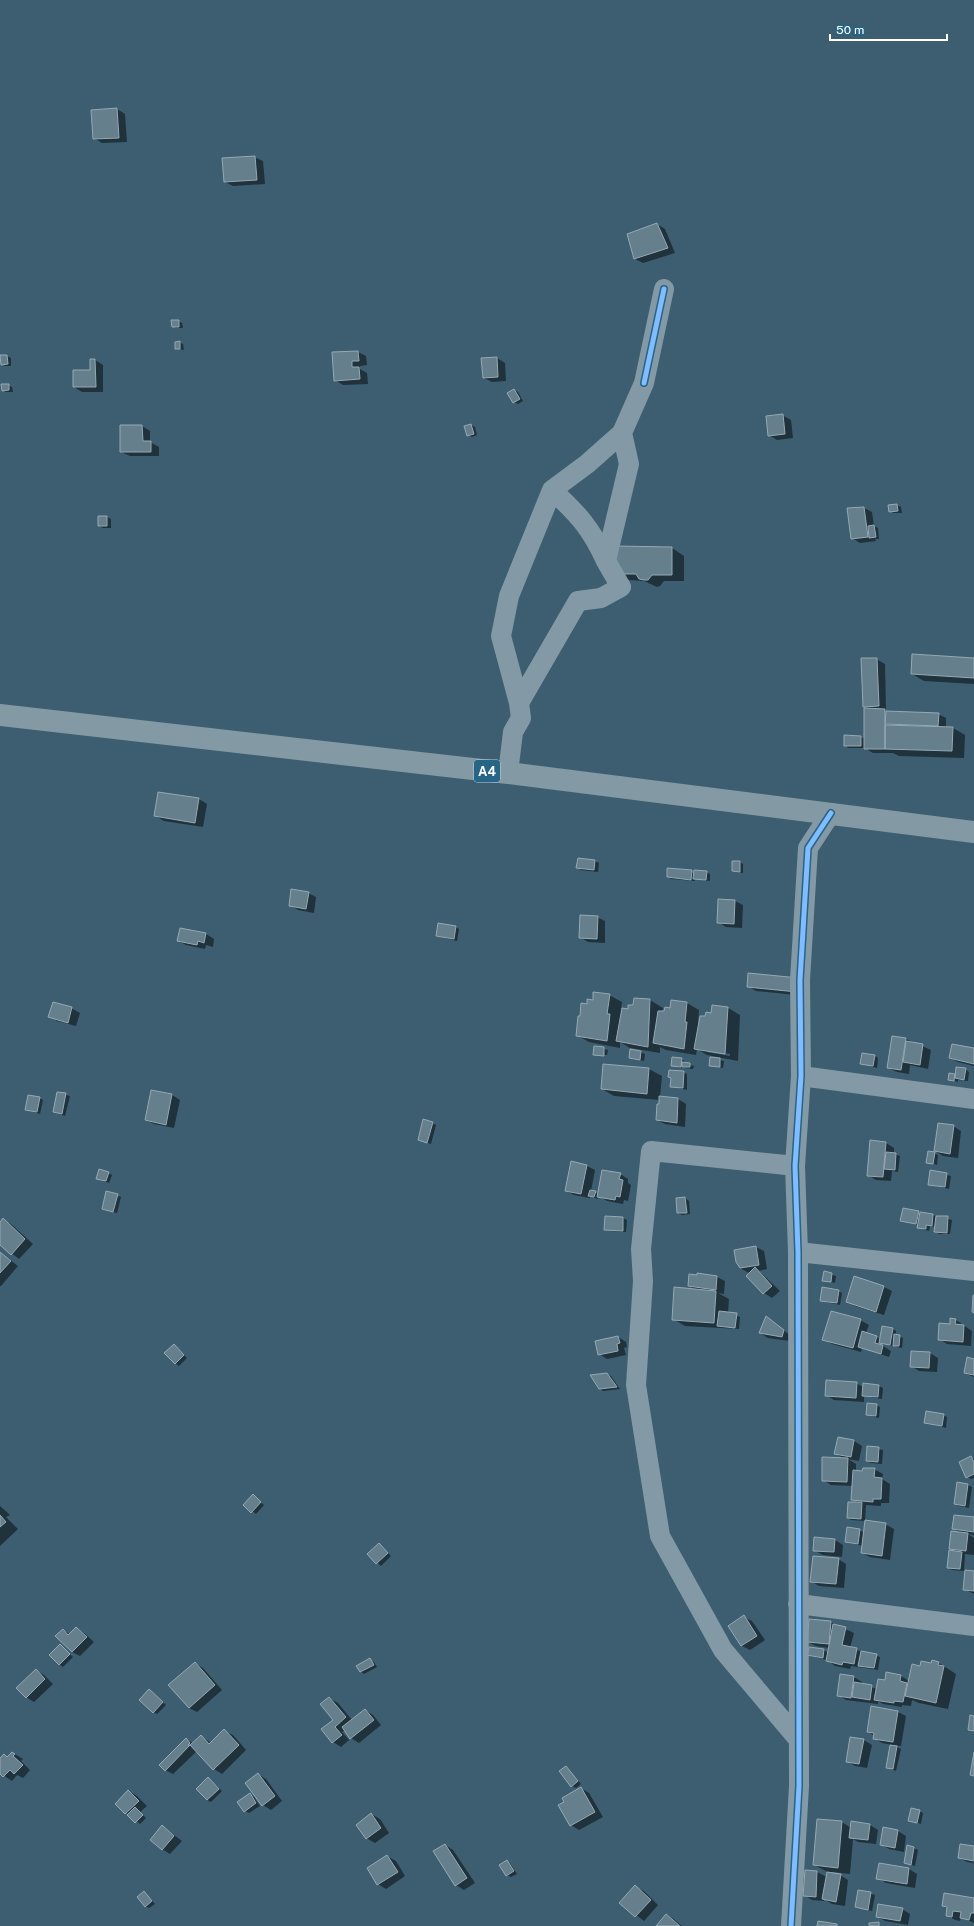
<svg xmlns="http://www.w3.org/2000/svg" width="974" height="1926" font-family="'Public Sans',sans-serif">
  <style>
    .shadow { fill: #0007; fill-rule: evenodd }
    .building { fill: #657f8c; stroke: #96a9b4 }
    .lines { fill: none; stroke-linecap: round; stroke-linejoin: round }
    .minor { stroke: #839aa6; stroke-width: 20 }
    .highway { stroke: #8399a4; stroke-width: 22 }
    .cycleway-casing { stroke: #266586; stroke-width: 8 }
    .cycleway { stroke: #80bcff; stroke-width: 5 }
    .labels { text-anchor: middle; dominant-baseline: central; stroke-width: 4; stroke-linejoin: round; paint-order: stroke }
    .shield { fill: #266586; stroke: #bed1db; stroke-width: 1 }
    .shield-label { font-size: 13px; font-weight: bold; fill: #fff }
  </style>
  <rect width="100%" height="100%" fill="#3c5e70"/>
  <path class="shadow" d="M117,109L125,114L127,142L102,143L94,138L92,110Z
    M254,157L263,161L265,184L233,186L225,182Z
    M657,224L665,229L675,253L643,263L635,259L628,235Z
    M179,321L182,323L183,328H176L173,326Z
    M179,342L183,344L184,350L176,348Z
    M358,352L366,356L367,365L360,366V369L367,373L368,384L343,385L335,380L333,353Z
    M7,356L11,358V366H5L1,364Z
    M497,358L505,363L506,381L492,382L484,378Z
    M95,360L103,365V392H82L74,387L91,371Z
    M8,385L12,387L13,392H6L3,390Z
    M514,390L518,392L523,401L518,404L514,402Z
    M782,415L791,420L793,438L777,440L769,435Z
    M471,425L475,427L477,435L472,437L468,435Z
    M142,426L150,431V442L159,447V456H130L121,452Z
    M897,505L901,507L902,513H894L890,511Z
    M864,508L872,512L874,526L878,528L879,539H875L876,541L860,543L852,538Z
    M107,517L111,519V528H103L99,526Z
    M672,548L684,556V581H664L660,586L657,587L644,581L629,580L616,573Z
    M876,659L885,664L886,711L890,712L938,714L946,718V728H953L965,735L964,758L899,756L893,753H873L865,748H848L845,745L861,737L865,739L869,710L864,706Z
    M974,659V684L924,681L912,674Z
    M199,799L207,804L203,827L164,821L156,816Z
    M595,861L599,863L598,872L581,870L578,868Z
    M740,862L743,864V873L733,871Z
    M668,869L694,873L706,872L710,874V881L695,879V881L671,879L668,877Z
    M308,893L316,897L314,913L298,910L290,905Z
    M735,901L743,905L742,928L726,927L718,922Z
    M597,917L605,921V943L588,942L580,937Z
    M456,927L459,929L457,941L437,936Z
    M180,929L206,934L214,939L213,947L206,945L205,949L186,945L178,941Z
    M749,974L805,996L756,991L748,986Z
    M609,995L622,1002L621,1009L629,1010L634,1006L635,999L650,1000L663,1008L662,1012L687,1003L699,1010L698,1024H699L712,1014L728,1008L740,1015L738,1061L707,1055L697,1049L696,1055L666,1050L660,1047V1053L630,1048L620,1042V1048L589,1042L577,1035L581,1017L588,1005ZM707,1050L730,1054V1056L707,1052Z
    M71,1008L80,1013L76,1026L57,1021L49,1016Z
    M906,1039L931,1050L928,1069L910,1065L909,1074L897,1072L888,1068Z
    M595,1047L608,1050L607,1055H594Z
    M974,1049V1066L958,1062L950,1058Z
    M641,1052L645,1054L644,1061L630,1058Z
    M875,1056L878,1058L877,1068L861,1063Z
    M711,1058L724,1061L723,1068L710,1065Z
    M682,1059L685,1062V1064L694,1066L693,1069L676,1067L672,1065Z
    M604,1065L649,1069L662,1076L660,1097L678,1099L686,1104L685,1127L665,1124L657,1120L660,1100L614,1096L602,1089Z
    M965,1069L969,1072L968,1081L958,1080V1082L949,1079L950,1074L956,1075Z
    M683,1072L687,1074V1090L671,1086Z
    M58,1093L70,1096L65,1116L54,1112Z
    M172,1095L180,1100L174,1128L154,1124L146,1120Z
    M39,1098L43,1100L40,1114L26,1109Z
    M432,1123L436,1125L431,1144L419,1140Z
    M953,1126L961,1131L958,1158L943,1156L935,1151Z
    M871,1142L886,1143L894,1148V1154L900,1156L898,1172L892,1171L891,1181L876,1180L868,1175Z
    M934,1153L938,1155L937,1165L928,1162Z
    M587,1166L595,1170L591,1191L599,1194L620,1174L628,1179V1183L631,1185L628,1201L624,1200L623,1204L607,1201L599,1196L598,1199L590,1196V1198L574,1195L566,1191Z
    M931,1171L951,1176L949,1189L929,1184Z
    M108,1173L112,1175L109,1183L97,1178Z
    M107,1192L121,1197L117,1213L103,1209Z
    M685,1198L689,1201L690,1214L682,1215L678,1213L677,1199Z
    M919,1212L952,1220L950,1234H939L935,1231L936,1227L930,1226L929,1231L922,1229L918,1227L919,1225L902,1221Z
    M606,1217L623,1218L627,1220L626,1232L609,1231L605,1229Z
    M3,1220L11,1224L33,1244L19,1259L0,1244V1223Z
    M756,1247L764,1251L767,1269L759,1271L780,1291L772,1298L764,1293L752,1272L749,1273L740,1268Z
    M0,1252L18,1266L1,1286H0Z
    M824,1273L836,1276L835,1283L823,1280Z
    M717,1277L725,1281L724,1294L718,1293L729,1299L728,1313L740,1317L739,1329L685,1326L673,1319L697,1290L689,1286Z
    M855,1277L884,1287L892,1291L884,1315L855,1306L847,1301Z
    M838,1291L842,1293L840,1305L821,1301Z
    M767,1317L791,1336L790,1341L768,1338L760,1333Z
    M860,1320L869,1325L866,1333L881,1339L893,1329L896,1331V1335L903,1338L902,1348L884,1344L883,1346L891,1351L889,1357L862,1348L861,1352L832,1344L824,1339Z
    M956,1320L972,1331L971,1346L947,1344L939,1339Z
    M618,1337L626,1342L627,1347L624,1348L626,1355L607,1359L599,1354Z
    M174,1345L187,1358L179,1366L175,1363Z
    M912,1352L930,1353L938,1358L937,1372L919,1371L911,1366Z
    M974,1360V1377L965,1373Z
    M607,1374L611,1376L620,1389L603,1391L600,1388Z
    M856,1383L863,1387L879,1386L883,1388L882,1399L864,1396V1402L834,1400L826,1395Z
    M876,1405L880,1407L879,1418L867,1415Z
    M943,1415L947,1417L946,1428L925,1422Z
    M838,1438L854,1441L862,1446L859,1461L848,1459L856,1464V1472L874,1469L883,1474L882,1479L890,1484L889,1503H881V1506L866,1505L865,1521L851,1520L848,1518L859,1503L852,1499L853,1486L831,1485L823,1480L845,1459L836,1454Z
    M868,1447L883,1450L882,1464L871,1463L867,1461Z
    M971,1457L974,1459V1478L971,1479L967,1477Z
    M968,1485L972,1487L969,1508L959,1506L955,1504Z
    M256,1498L264,1505L256,1514L244,1505Z
    M0,1506L10,1515L6,1517L18,1529L0,1546Z
    M974,1518V1535L968,1534L974,1538V1555L965,1554L964,1571L952,1570L948,1568L956,1552L950,1549L961,1533L954,1529Z
    M885,1524L894,1529L890,1560L870,1557L862,1553L863,1546L846,1542L859,1530L865,1533Z
    M835,1540L843,1545L842,1557L823,1555L815,1551Z
    M379,1544L391,1556L381,1566L368,1554Z
    M838,1559L846,1564L844,1588L819,1586L811,1581Z
    M974,1572V1594L964,1589Z
    M744,1617L752,1621L765,1640L750,1650L742,1646L729,1627Z
    M830,1622L854,1633L850,1648L880,1657L878,1670L851,1666L850,1669L835,1666L827,1660L808,1655L824,1650L828,1653L829,1648L816,1646L808,1642Z
    M76,1628L84,1633L94,1642L80,1656L72,1652L57,1636L63,1630L70,1634Z
    M60,1645L73,1657L63,1667L59,1664Z
    M370,1660L374,1662L377,1667L364,1674L360,1671Z
    M933,1662L939,1663L956,1674L948,1709L919,1703L912,1700L911,1706L902,1705V1707L883,1704L878,1701V1704L846,1700L838,1695L854,1677L862,1682L861,1684L877,1689L885,1681L901,1676L909,1681L921,1667L932,1665Z
    M195,1663L203,1668L222,1690L197,1712L189,1708Z
    M36,1670L44,1675L53,1684L34,1702L26,1697Z
    M153,1693L166,1705L157,1714L153,1712Z
    M329,1698L338,1703L352,1720L365,1710L373,1715L381,1725L359,1743L351,1738L345,1730L342,1732L349,1740L341,1747L333,1742L334,1720Z
    M898,1712L906,1716L901,1746L893,1745L901,1749L896,1771L887,1767L892,1745L882,1743L874,1738L875,1736L868,1732Z
    M224,1731L233,1735L246,1750L222,1774L214,1769L197,1751L173,1774L165,1770L186,1739L193,1743L201,1736L211,1743Z
    M864,1740L872,1745L867,1768L855,1766L847,1761Z
    M13,1753L23,1759L21,1761L30,1770L23,1778L17,1775L12,1781L0,1773V1759L8,1758Z
    M566,1767L581,1784L576,1788L572,1786Z
    M258,1774L266,1779L282,1801L271,1810L263,1805Z
    M208,1778L222,1791L211,1802L207,1800Z
    M581,1788L589,1793L603,1817L579,1830L571,1825L565,1802Z
    M129,1791L137,1796L147,1806L140,1812L146,1818L140,1824L116,1804Z
    M250,1794L254,1797L260,1806L249,1813L245,1811Z
    M919,1811L923,1813L921,1824L910,1820Z
    M371,1814L380,1819L389,1833L375,1843L366,1838Z
    M842,1822L851,1828L870,1825L878,1830L876,1844L858,1842L853,1839L850,1874L832,1872V1874L840,1875L848,1880L845,1906L832,1904L824,1899V1901L812,1900L804,1895L806,1871L817,1872L827,1877L828,1872L814,1865Z
    M163,1827L182,1841L170,1854L162,1849Z
    M884,1828L898,1831L906,1836L904,1852L889,1849L881,1844Z
    M445,1845L453,1850L475,1883L464,1890L456,1885Z
    M908,1846L918,1850L915,1866L905,1863Z
    M974,1847V1863L967,1862L959,1858Z
    M387,1856L396,1861L405,1876L386,1889L378,1884Z
    M507,1861L510,1863L517,1874L511,1877L507,1875Z
    M880,1864L909,1869L917,1874L915,1888L886,1883L878,1878Z
    M635,1887L644,1891L658,1905L644,1921L621,1903Z
    M859,1891L875,1895L872,1911L856,1907Z
    M144,1892L155,1904L149,1908L145,1906Z
    M974,1899V1923L961,1917L960,1921L955,1920L947,1915L948,1909L943,1906Z
    M902,1909L910,1914L908,1925L885,1921L877,1916Z
    M667,1915L675,1920L682,1926H657Z"/>
  <path class="building" d="M117,108L119,138L93,139L91,110Z
    M255,156L257,180L224,182L222,158Z
    M657,223L668,248L634,259L627,234Z
    M171,320H179V327H172Z
    M180,341V349H175V342Z
    M358,351L359,361H352V367H359L360,379L334,381L332,352Z
    M0,355H7L8,364L1,365Z
    M497,357L498,377L483,378L481,358Z
    M90,359H95L96,387H73V370H90Z
    M1,384H9V390L2,391Z
    M514,389L520,399L513,403L507,393Z
    M783,414L785,434L768,436L766,416Z
    M471,424L474,434L467,436L464,426Z
    M120,425H142L143,441H151V452H120Z
    M897,504L898,511L889,512L888,505Z
    M864,507L868,537L851,539L847,508Z
    M98,516H107V526H98Z
    M874,525L876,537L869,538L868,526Z
    M616,546L672,547V575H652L648,580H644L639,579L636,574H615Z
    M912,654L974,658V678L911,674Z
    M861,658H877L879,706L863,707Z
    M864,708L885,709V749H864Z
    M886,711L939,713L938,726L885,724Z
    M885,725L953,727L952,751L885,749Z
    M844,735L861,736V746H844Z
    M158,792L199,798L195,823L154,816Z
    M578,858L595,860L594,870L576,868Z
    M732,861H740V872L732,871Z
    M667,868L692,870L691,880L667,877Z
    M694,870L707,871L706,880L693,879Z
    M291,889L309,892L306,909L289,906Z
    M718,899L735,900L734,924L717,923Z
    M580,915L598,916L597,939L579,938Z
    M438,923L456,926L454,939L436,936Z
    M180,928L206,933L204,943L198,941L197,945L177,941Z
    M748,973L799,978L797,992L747,987Z
    M593,992L610,994L607,1014H610L607,1041L576,1036L578,1016H580L581,1003L587,1004V999L593,1000Z
    M634,998L650,999L648,1047L616,1041L622,1008L628,1009V1005H633Z
    M671,1000L687,1002L685,1022H687L684,1049L653,1043L658,1011H664L665,1007L670,1008Z
    M53,1002L72,1007L68,1023L48,1017Z
    M712,1005L728,1007L725,1054L694,1049L700,1016H705L706,1012L711,1013Z
    M892,1036L906,1038L901,1070L887,1068Z
    M906,1041L923,1044L920,1065L903,1062Z
    M952,1044L974,1048V1064L949,1058Z
    M594,1046L604,1047V1056L593,1055Z
    M630,1049L641,1051L640,1060L629,1058Z
    M862,1053L875,1055L873,1066L860,1064Z
    M672,1057L682,1058L681,1067L671,1066Z
    M710,1057L720,1058V1067L709,1066Z
    M682,1062L690,1063V1067H682Z
    M603,1064L649,1068L647,1094L601,1089Z
    M956,1067L966,1068L964,1080L955,1078Z
    M669,1070L684,1071L683,1088L670,1087L671,1078L668,1077Z
    M949,1073L955,1074L954,1081L948,1080Z
    M151,1090L172,1094L166,1125L145,1120Z
    M57,1092L66,1093L62,1114L53,1112Z
    M28,1095L40,1097L37,1112L25,1110Z
    M659,1096L678,1098L677,1123L656,1120L657,1104H659Z
    M423,1119L433,1122L427,1143L418,1140Z
    M938,1123L954,1125L950,1154L934,1151Z
    M870,1140L886,1142L883,1177L867,1176Z
    M928,1151L935,1152L933,1164L926,1163Z
    M886,1152L896,1153L895,1170L884,1169Z
    M571,1161L587,1165L581,1194L565,1191Z
    M99,1169L109,1172L106,1181L96,1179Z
    M602,1170L621,1173L619,1179L623,1180L620,1197L616,1196L615,1200L597,1197Z
    M930,1170L947,1173L945,1187L928,1185Z
    M590,1190L596,1191L594,1197L588,1196Z
    M106,1191L118,1194L113,1212L102,1209Z
    M685,1197L687,1213H677L676,1198Z
    M903,1208L919,1211L916,1224L900,1221Z
    M920,1212L933,1214L932,1226L926,1225V1229L917,1228Z
    M605,1216L623,1217V1231L604,1230Z
    M936,1216H948L947,1233L934,1232Z
    M3,1218L25,1239L11,1255L0,1245V1222Z
    M756,1246L759,1265L740,1268L736,1262L734,1250Z
    M0,1252L11,1261L0,1273Z
    M755,1267L772,1286L763,1294L746,1276Z
    M824,1271L832,1273L831,1282L822,1281Z
    M697,1273L717,1276L716,1290L688,1286L689,1274L697,1275Z
    M854,1276L884,1286L876,1312L846,1302Z
    M674,1287L716,1291L714,1323L672,1320Z
    M822,1287L839,1290L837,1303L820,1301Z
    M973,1295H974V1313L972,1312Z
    M719,1311L737,1313L735,1328L717,1326Z
    M831,1311L861,1319L853,1348L822,1340Z
    M766,1316L784,1330L782,1337L759,1333Z
    M950,1318L956,1319L955,1324L964,1325L963,1342L938,1340L939,1323L950,1324Z
    M882,1326L893,1328L890,1345L879,1343Z
    M862,1331L877,1336L875,1343L883,1345L881,1354L858,1347Z
    M894,1334L900,1335L899,1346H893Z
    M618,1336L620,1343L617,1344L618,1351L598,1355L595,1341Z
    M174,1344L184,1355L175,1364L164,1353Z
    M911,1351L930,1352L929,1368L910,1367Z
    M967,1357L974,1359V1375L964,1373Z
    M607,1373L617,1387L599,1389L590,1375Z
    M826,1380L857,1382L856,1398L825,1396Z
    M863,1383L879,1385L878,1397L862,1396Z
    M867,1403L877,1404L876,1416L866,1415Z
    M926,1411L944,1414L942,1426L924,1423Z
    M838,1437L854,1440L851,1457L834,1454Z
    M867,1446L879,1447L878,1462L866,1461Z
    M971,1456L974,1462V1474L966,1478L959,1462Z
    M822,1457L848,1458L847,1482L822,1481Z
    M863,1468H875L874,1477L882,1478L881,1499H873V1502L851,1500L853,1470L862,1471Z
    M957,1482L968,1484L965,1506L954,1504Z
    M253,1494L261,1502L251,1513L243,1505Z
    M848,1502H862L861,1519L847,1518Z
    M0,1515L6,1522L0,1527Z
    M954,1515L974,1517V1532L952,1529Z
    M865,1520L886,1523L882,1556L861,1553Z
    M847,1527L860,1529L858,1544L845,1542Z
    M951,1531L968,1533L966,1551L949,1549Z
    M814,1537L835,1539L834,1552L813,1551Z
    M379,1543L388,1553L376,1564L367,1554Z
    M949,1550L962,1552L960,1569L947,1568Z
    M813,1556L839,1558L836,1584L810,1582Z
    M965,1570L974,1571V1591L963,1590Z
    M744,1615L757,1636L741,1646L728,1626Z
    M809,1619L831,1621L829,1644L807,1642Z
    M833,1624L846,1627L842,1645L857,1648L854,1664L843,1662L842,1665L826,1661Z
    M76,1627L87,1637L72,1652L55,1636L63,1629L68,1635Z
    M60,1644L70,1654L59,1665L49,1655Z
    M809,1647L824,1649L823,1658L807,1655Z
    M861,1651L877,1654L874,1668L858,1666Z
    M370,1658L374,1665L360,1672L356,1666Z
    M932,1660L939,1662L938,1665L944,1666L936,1703L905,1696L912,1664L920,1666L921,1661L931,1663Z
    M195,1662L215,1685L189,1708L168,1685Z
    M36,1669L45,1679L26,1698L16,1688Z
    M886,1672L901,1675L900,1681L907,1683L903,1702L894,1701V1703L874,1700L878,1679L885,1680Z
    M840,1674L854,1676L851,1698L837,1696Z
    M854,1682L872,1685L870,1700L852,1697Z
    M149,1689L163,1702L153,1713L139,1700Z
    M329,1697L346,1717L335,1727L342,1735L332,1743L321,1729L333,1720L320,1704Z
    M871,1706L898,1711L893,1742L873,1739L874,1733L867,1732Z
    M365,1709L374,1720L350,1739L342,1727Z
    M970,1715L974,1716V1731L968,1730Z
    M224,1729L239,1745L213,1770L190,1745L201,1735L209,1744Z
    M850,1737L864,1739L859,1764L846,1762Z
    M186,1738L190,1743L188,1745H190L165,1771L159,1765Z
    M890,1745L897,1746L893,1769L886,1768Z
    M12,1752L15,1754L13,1756L23,1765L14,1774L10,1770L3,1777L0,1774V1758L4,1754L7,1757Z
    M974,1752V1776L970,1775Z
    M566,1766L578,1781L571,1787L559,1771Z
    M258,1773L275,1796L262,1806L245,1783Z
    M208,1777L219,1789L207,1800L196,1789Z
    M581,1787L595,1812L570,1826L558,1805L564,1802L562,1798Z
    M128,1790L139,1801L125,1814L115,1804Z
    M250,1793L256,1803L244,1812L237,1802Z
    M135,1807L143,1815L135,1823L127,1815Z
    M911,1808L920,1810L917,1823L908,1821Z
    M371,1813L381,1828L366,1839L356,1825Z
    M817,1819L842,1821L838,1868L813,1865Z
    M851,1821L870,1824L868,1840L849,1838Z
    M162,1825L174,1836L162,1850L150,1840Z
    M883,1827L898,1830L895,1848L880,1845Z
    M445,1844L467,1878L455,1886L433,1851Z
    M960,1844L974,1846V1861L958,1858Z
    M907,1845L914,1847L911,1865L904,1863Z
    M387,1855L398,1872L377,1885L367,1868Z
    M507,1860L514,1871L506,1876L499,1865Z
    M879,1863L909,1868L907,1884L876,1879Z
    M805,1870L817,1871L816,1897L803,1896Z
    M827,1872L841,1874L836,1902L822,1899Z
    M635,1885L651,1900L635,1917L619,1903Z
    M858,1890L871,1892L868,1910L855,1907Z
    M144,1891L152,1901L145,1907L137,1897Z
    M944,1893L974,1898V1913H971L969,1920L960,1918L961,1912L953,1911L952,1917L946,1916L947,1907L942,1906Z
    M878,1904L903,1908L900,1921L876,1917Z
    M666,1914L680,1926H656Z
    M818,1921L837,1924V1926H817Z
    M879,1922V1926H869V1923Z"/>
  <g class="lines">
    <path class="minor" d="M552,490L587,464L622,433
      M519,703L578,601L601,598L621,587L606,561L629,464L622,433L644,383L664,289
      M508,773L513,732L521,718L519,703L501,636L509,596L552,490C578,514 591,528 606,561
      M801,1076L974,1099
      M795,1166L651,1151L641,1249L643,1281L636,1385L660,1536L723,1650L799,1740
      M798,1252L974,1271
      M798,1604L974,1626
      M791,1926L799,1786L798,1252L795,1166L801,1076L800,980L808,848L831,813"/>
    <path class="highway" d="M0,715L508,773L974,832"/>
    <g class="cycleway-casing">
      <path id="cycleway" d="M644,383L664,289
        M791,1926L799,1786L798,1252L795,1166L801,1076L800,980L808,848L831,813"/>
    </g>
    <use href="#cycleway" class="cycleway"/>
  </g>
  <g class="labels">
    <rect class="shield" x="474" y="760" width="26" height="22" rx="3"/>
    <g class="shield-label">
      <text x="487" y="771">A4</text>
    </g>
  </g>
  <path d="M830 34v6h117v-6" fill="none" stroke="#ffffff" stroke-width="2"/>
  <text x="836" y="34" font-size="12" fill="#ffffff" stroke="#266586" stroke-width="3" paint-order="stroke">50 m</text>
</svg>
